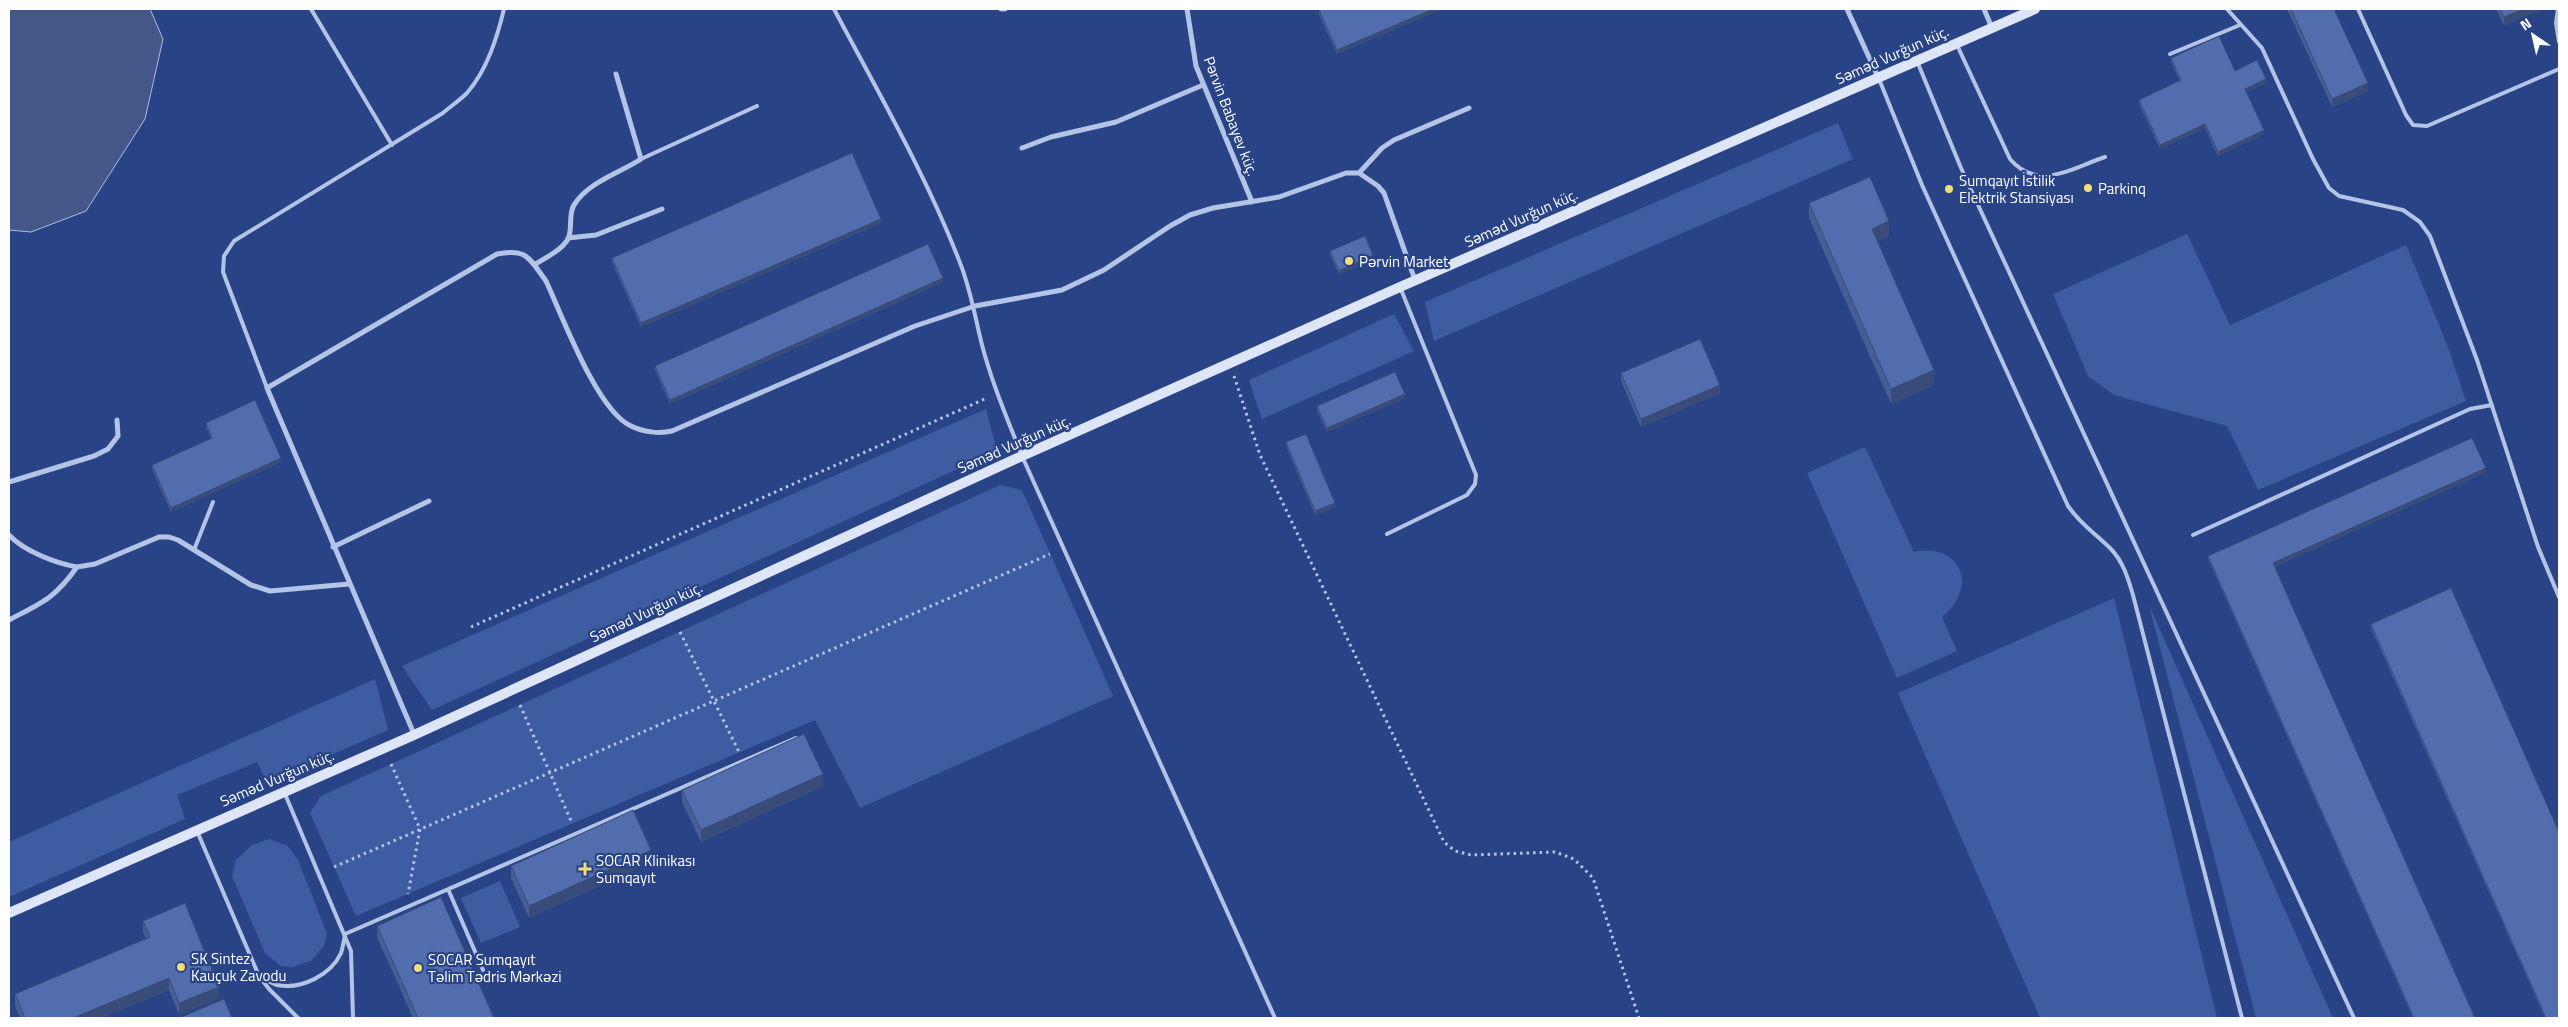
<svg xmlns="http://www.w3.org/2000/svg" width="2568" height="1027" font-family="'Titillium Web',sans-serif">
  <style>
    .green { fill: #3e5ca2 }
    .water { fill: #445788; stroke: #a9bde8 }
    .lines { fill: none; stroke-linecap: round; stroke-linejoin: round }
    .path { stroke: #b4c4e7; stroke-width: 3; stroke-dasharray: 2.5 4; stroke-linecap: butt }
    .service { stroke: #b4c4e7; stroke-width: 4 }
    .minor { stroke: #b4c4e7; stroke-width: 5 }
    .secondary { stroke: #dee5f7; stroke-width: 10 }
    .wall { fill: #475e95 }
    .shaded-wall { fill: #394c79 }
    .building { fill: #526dad; stroke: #394c79 }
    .poi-dot { fill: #efde7b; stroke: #294486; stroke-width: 2 }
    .labels { text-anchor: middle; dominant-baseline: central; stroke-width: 4.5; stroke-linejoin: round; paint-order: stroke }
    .street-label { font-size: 15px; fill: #fff; stroke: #294486 }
    .poi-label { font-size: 15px; fill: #fff; stroke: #294486; text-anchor: start }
  </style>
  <rect width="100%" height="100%" fill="#294486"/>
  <path class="green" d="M1838,123L1853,159L1434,341L1425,302Z
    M2187,234L2230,325L2406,245L2448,347L2466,401L2258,490L2227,426L2114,395L2088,376L2053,294Z
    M1394,314L1414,351L1262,419L1249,380Z
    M986,409L997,451L432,710L402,666Z
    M1865,447L1914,552C1948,544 1975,569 1955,603C1952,608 1946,613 1942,617L1957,651L1897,678L1807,473Z
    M1000,485L1022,490L1113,696L860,808L815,720L356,916L310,813L321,796Z
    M2114,598L2217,1018H2040L1898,693Z
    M2149,605L2333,1018H2256Z
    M375,679L388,730L267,783L257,762L177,795L185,819L9,897V842Z
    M269,839L288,846L298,860L327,934L324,946L311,961L292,967L281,966L265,953L232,876L236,860L252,845Z
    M500,881L520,927L481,943L461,898Z"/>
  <path class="water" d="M9,9H150L163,39L145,119L86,211L31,232L9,230Z"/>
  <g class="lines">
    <path class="path" d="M1234,376L1260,455L1444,842L1455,851L1471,855L1555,852L1574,859L1593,878L1639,1018
      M471,627L987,398
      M680,632L739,752
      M520,705L572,823
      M391,764L420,829L408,894
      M334,867L1050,554"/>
    <path class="service" d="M311,9L392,145
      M834,9C879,94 928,178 962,268C971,293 975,316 981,341C991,381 1007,418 1022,456L1275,1018
      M2227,9L2262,48L2313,159L2329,188L2339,196L2403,210L2420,222L2430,236L2477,360L2538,547L2559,597
      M2358,9L2406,115L2413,125L2427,126L2559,69
      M2558,9L2556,23L2559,42
      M1957,45L2010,159C2038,192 2072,168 2105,157
      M2170,54L2240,25
      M1917,61L1961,168L2354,1018
      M1879,79L1922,185L2068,506C2082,526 2094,532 2110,548C2123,561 2128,578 2133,595L2242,1018
      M641,159L757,106
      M267,388L223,272L224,256L234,241L443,113C451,106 460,100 467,93C487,70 497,38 504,9
      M1387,534L1467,495L1475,484L1476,475L1400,287
      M2193,535L2470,409L2492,405
      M194,550L213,502
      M285,794L351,951L353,1018
      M197,831L259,976L269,989L298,1018
      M448,889L483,970
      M259,976C265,979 271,983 277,985C301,990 331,975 341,953C343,947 344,940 345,934L796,738"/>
    <path class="minor" d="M1001,9H1005
      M1187,9L1196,66L1252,202
      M1847,9L1878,77
      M1984,9L1992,28
      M1022,148L1051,137L1116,122L1203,85
      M1359,173L1382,148L1394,140L1469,108
      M568,238L596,235L662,209
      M534,265C545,258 562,250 568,239C573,229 568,214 574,205C588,182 620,173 641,159L616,74
      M9,482L94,456L108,449L118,436L117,420
      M9,535C24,551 55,563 77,567
      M333,547L429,501
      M9,620C43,602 54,599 77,567L95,564L159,537H169L178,540L251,585L270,591L349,584
      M414,734L267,388L497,254C527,248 529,258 546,281C562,315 597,411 631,426C643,432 659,434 672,431L915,326L975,306L1062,290L1104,270L1170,226L1190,215L1213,208L1279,197L1346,173H1359L1378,186L1384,193L1415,280"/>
    <path class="secondary" d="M9,913L414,735L1022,456L1400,287L2035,9"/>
  </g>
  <path class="wall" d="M1442,9L1337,54L1319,14V10Z
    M2287,9H2334L2368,91L2332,107Z
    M2496,9H2542L2504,25Z
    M2171,58L2235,71L2266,83L2246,92L2264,134L2218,156L2205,128L2160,149L2139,104V100L2180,81L2171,62Z
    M1809,203L1889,236L1878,241L1934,385L1891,404L1809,218Z
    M881,223L641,327L612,262V258Z
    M1330,251L1373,259L1339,274L1330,255Z
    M943,282L670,404L655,370V366Z
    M1621,373L1720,393L1641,427L1621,381Z
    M1405,398L1327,432L1317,410V406Z
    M206,423L281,462L171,512L152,469V465L211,439L206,427Z
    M1286,442L1335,507L1315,515L1286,446Z
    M2486,472L2274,567L2475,1018H2413L2208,559V556Z
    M2558,496H2559V507L2558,504Z
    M2371,624L2559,1018H2545L2371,628Z
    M823,786L701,842L682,802V790Z
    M651,862L529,918L511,878V866Z
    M143,921L219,998L179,1015L169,990L101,1018H20L15,1006V994L146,939L143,932Z
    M377,926L494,1018H413L377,937Z"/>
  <path class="shaded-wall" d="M1433,9H1442L1337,54V50Z
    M2524,9H2542L2504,25V17Z
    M2266,79V83L2245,93V89Z
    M2368,83V91L2332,107V99Z
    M2205,124V128L2160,149V145Z
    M2264,130V134L2218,156V152Z
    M881,219V223L641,327V323Z
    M1889,221V236L1872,244V229Z
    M1373,255V259L1339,274V271Z
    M943,278V282L670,404V400Z
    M1934,370V385L1891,404V389Z
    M1720,385V393L1641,427V419Z
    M1405,394V398L1327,432V428Z
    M281,458V462L171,512V508Z
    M2486,468V472L2273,567V563Z
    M1335,503V507L1315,515V511Z
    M823,774V786L701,842V830Z
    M651,850V862L529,918V906Z
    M169,978V990L101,1018H73Z
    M219,987V998L179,1015V1003Z"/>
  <path class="building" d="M1323,9H1433L1337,50L1319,10Z
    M2291,9H2334L2368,83L2332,99Z
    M2500,9H2524L2504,17Z
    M2219,36L2235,71L2257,60L2266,79L2245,89L2264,130L2218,152L2205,124L2160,145L2139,100L2181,80L2171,58Z
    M852,153L881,219L641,323L612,258Z
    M1870,177L1889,221L1872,229L1934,370L1891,389L1809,203Z
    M1365,236L1373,255L1339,271L1330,251Z
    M928,244L943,278L670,400L655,366Z
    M1700,339L1720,385L1641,419L1621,373Z
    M1395,372L1405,394L1327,428L1317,406Z
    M255,400L281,458L171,508L152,465L212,438L206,423Z
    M1306,434L1335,503L1315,511L1286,442Z
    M2472,438L2486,468L2273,563L2475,1018H2414L2208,556Z
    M2451,588L2559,832V1018H2546L2371,624Z
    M804,734L823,774L701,830L682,790Z
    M633,810L651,850L529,906L511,866Z
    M441,897L494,1018H418L377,926Z
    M185,903L219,987L179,1003L169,978L73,1018H25L15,994L150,937L143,921Z
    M224,999L232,1018H179Z"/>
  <g class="poi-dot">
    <circle cx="2088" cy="188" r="5"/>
    <circle cx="1949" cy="189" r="5"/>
    <circle cx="1349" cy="261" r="5"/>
    <path d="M582.5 861.5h5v5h5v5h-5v5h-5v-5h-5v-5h5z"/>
    <circle cx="181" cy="967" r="5"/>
    <circle cx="418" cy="968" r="5"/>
  </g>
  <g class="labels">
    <g class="street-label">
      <text transform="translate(1892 55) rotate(-24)">Səməd Vurğun küç.</text>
      <text transform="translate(1231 116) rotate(69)">Pərvin Babayev küç.</text>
      <text transform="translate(1521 218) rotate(-24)">Səməd Vurğun küç.</text>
      <text transform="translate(1014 444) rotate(-24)">Səməd Vurğun küç.</text>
      <text transform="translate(646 612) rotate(-25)">Səməd Vurğun küç.</text>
      <text transform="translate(277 778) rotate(-23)">Səməd Vurğun küç.</text>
    </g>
    <g class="poi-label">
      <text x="1959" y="180">Sumqayıt İstilik<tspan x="1959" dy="17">Elektrik Stansiyası</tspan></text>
      <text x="2098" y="188">Parkinq</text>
      <text x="1359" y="261">Pərvin Market</text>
      <text x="596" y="860">SOCAR Klinikası<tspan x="596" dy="17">Sumqayıt</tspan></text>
      <text x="191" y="958">SK Sintez<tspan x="191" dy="17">Kauçuk Zavodu</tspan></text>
      <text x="428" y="959">SOCAR Sumqayıt<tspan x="428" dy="17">Təlim Tədris Mərkəzi</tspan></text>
    </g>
  </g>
  <rect width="2568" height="1027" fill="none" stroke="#ffffff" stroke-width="20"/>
  <g transform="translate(2533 35) rotate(326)" stroke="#294486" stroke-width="4" paint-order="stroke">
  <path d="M0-4L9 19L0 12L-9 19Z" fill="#ffffff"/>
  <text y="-8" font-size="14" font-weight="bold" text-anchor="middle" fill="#ffffff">N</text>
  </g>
</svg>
